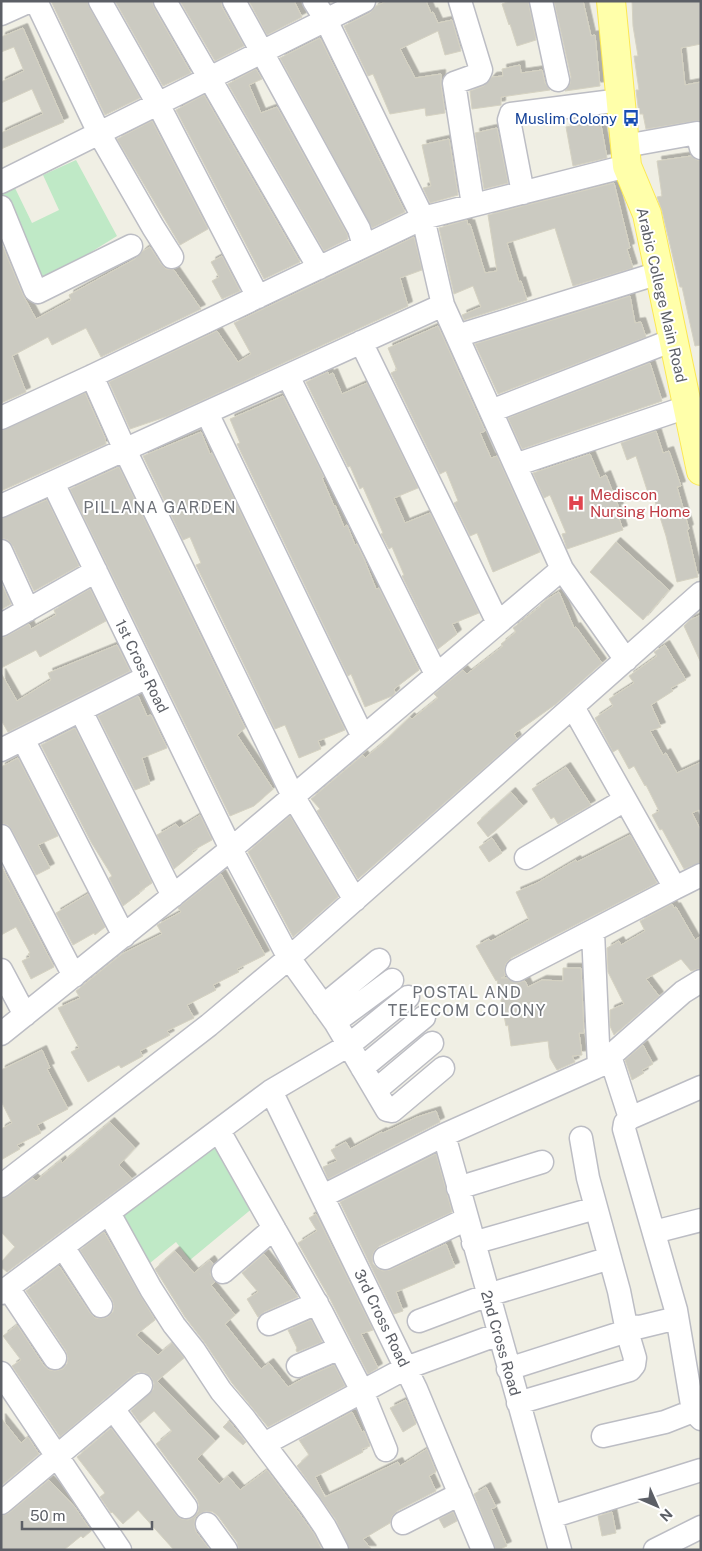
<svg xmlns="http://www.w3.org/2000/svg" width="702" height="1551" font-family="'Public Sans',sans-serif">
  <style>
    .green { fill: #bfe9c6 }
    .building { fill: #cbcac1; stroke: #d5d2c2; filter: url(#shadow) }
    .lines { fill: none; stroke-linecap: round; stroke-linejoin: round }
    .minor-casing { stroke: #bcbdc4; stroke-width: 25 }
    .major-casing { stroke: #fce852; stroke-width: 30 }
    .minor { stroke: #fff; stroke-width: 22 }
    .major { stroke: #ffa; stroke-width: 28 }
    .labels { text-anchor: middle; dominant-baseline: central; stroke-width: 4; stroke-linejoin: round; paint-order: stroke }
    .transit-label { font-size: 15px; fill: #164399; stroke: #fff; text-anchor: end }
    .street-label { font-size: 15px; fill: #5c5f66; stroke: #fff }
    .health-label { font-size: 15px; fill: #be3a42; stroke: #fff; text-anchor: start }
    .neighbourhood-label { font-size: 16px; letter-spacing: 1px; fill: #6d7178; stroke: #fff }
  </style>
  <defs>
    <filter id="shadow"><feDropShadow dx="4.5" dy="-4.5" stdDeviation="0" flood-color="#0004"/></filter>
  </defs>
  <rect width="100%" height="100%" fill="#f0efe4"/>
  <path class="green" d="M76,160L117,236L41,283L2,194L15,188L32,223L59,210L43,175Z
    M218,1143L254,1207L190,1260L176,1242L145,1267L119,1218Z"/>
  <path class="building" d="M51,1H87L89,7L140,98L105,115Z
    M115,1H152L154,8L191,73L163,86Z
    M180,1H221L222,7L244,46L215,61Z
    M249,1H294L302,17L267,35Z
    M387,1H426L431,13L433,12L438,23L452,20L461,51L445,55L438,31L400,49L415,78L441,74V85L445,113L426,116L425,108L390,114L373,74L368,76L344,26L370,13L376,6Z
    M510,1H528L536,40L517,46L510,24L509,25L502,4Z
    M554,1H583L591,36L595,35L600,86L565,91L570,84L571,77Z
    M632,1H701V44L681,48L685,85L701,82V120L646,129L643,114H639L636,90H639L634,56H638L633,26Z
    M23,28L64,122L1,149V133L43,114L32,89L1,103V82L24,71L14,47L1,52V37Z
    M320,38L405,212L372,228L280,58Z
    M520,65L521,73L542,70L545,83L550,90L501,97V105L472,109L470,91L484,86L492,77L503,76L502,69Z
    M256,69L262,79L249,85L261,113L277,107L347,234L348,239L324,251L228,84Z
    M204,95L300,262L264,279L176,110Z
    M600,120L607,158L573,166L566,127Z
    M152,121L208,229L180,245L117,139Z
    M497,128L508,183L484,189L475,133Z
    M449,139L458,195L430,203L423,188L431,186L422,145Z
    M691,156L697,160L701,161V345L695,346L682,287H680L662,211L657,197L662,196L657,161Z
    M614,183L630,248L627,249L633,268L573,286L555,228L507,243L519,282L521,281L527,300L464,320L462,315L481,307L473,286L454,294L439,228L467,220L468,225L470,224L485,273L497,271L488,215Z
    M414,237L422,270L400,278L408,306L168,416L130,429L109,382L217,331L238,362L251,354L234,323Z
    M1,242L23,295L36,319L71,300L69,295L135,259L143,251L150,247L161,264L166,269L174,270L201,309L101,357L86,328L52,345L48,337L12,356L26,392L1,403Z
    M222,256L240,291L222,299L212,281L219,277L211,262Z
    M630,296L635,323L641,322L646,337L498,394L475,344Z
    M438,326L485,431L480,433L491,458L497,456L540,552L493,572L477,533L470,536L454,503L458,501L446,471L440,474L391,373L397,370L388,348Z
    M650,363L662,401L522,449L508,418Z
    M328,372L329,375L333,373L342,394L367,383L418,488L394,498L405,523L430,513L479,613L452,624L457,634L438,649L402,576L404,575L392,547L389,549L381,534L383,533L363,487L360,489L350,466L348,467L306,382Z
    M85,393L105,438L106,444L1,491V431Z
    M283,396L324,477L322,478L334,506L335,505L344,527L347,525L355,545L357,544L364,559L376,589L379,588L419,670L394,689L395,693L392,696L365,707L351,674L348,676L237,444L240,443L230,419Z
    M656,431L663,453L669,451L681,486L677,487L689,529L687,530L698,577L677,582L666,536L653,495L649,496L636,456L627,460L621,443Z
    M201,432L210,454L212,453L345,730L318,741L321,749L299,758L285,725L275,729L196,565L201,563L190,537L183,540L143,456Z
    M590,454L600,478L606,475L619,508L616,509L623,530L567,549L562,534L566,533L550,495L544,498L533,473Z
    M119,467L245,728L237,735L273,789L254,806L230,816L70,489Z
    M47,500L79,566L34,591L13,546L8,540L1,538V519Z
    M616,542L669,590L643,620L590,572Z
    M1,583L11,604L2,609L1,607Z
    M90,589L106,621L40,657L36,650L1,668V638L7,636L29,624L31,629L56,615L54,610Z
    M559,592L574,628L576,627L602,663L556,704L514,734L517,739L358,879L317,811L320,809L311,799L363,755L365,758L383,743L410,717L412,719L438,698L434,694L463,670L467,674L503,646L501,644L516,632L513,628L541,606L540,605L546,600Z
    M701,615V663L684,626L690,620Z
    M117,645L130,671L8,732L1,720V673L17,701L51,680L48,673Z
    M665,645L686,680L671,688L673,691L651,705L661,727L650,731L663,755L666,753L677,773L701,762V809L692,813L701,831V862L684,869L662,829L660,830L652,815L659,811L646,785L645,786L634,766L629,769L618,749L613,752L595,718L613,706L609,699L634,683L629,676L657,656L654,652Z
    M138,696L147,716L151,715L167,748L142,758L150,784L135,790L98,716Z
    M75,728L152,883L139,892L140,893L123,906L109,878L112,876L91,842L41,745Z
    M18,758L58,836L38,845L50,868L36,875L12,830L8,825L1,823V767Z
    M566,767L591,805L558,824L554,817L551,819L532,789Z
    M511,792L523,806L488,837L477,823Z
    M200,815L212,840L192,851L193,853L174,869L157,835L176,824L179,828Z
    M290,816L338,897L293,937L248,852Z
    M630,835L657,883L511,958L506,963L504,970L505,976L501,978H507L516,983L525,981L528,987L542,980L563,981V968H581L584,1033H579L582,1055L572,1056L575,1062L557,1070L550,1058L548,1041L511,1046L508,1025L506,1026L497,980L496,981L476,946L489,939L491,941L529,920L516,892L537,883L576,860L577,862Z
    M492,838L502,853L489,862L479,847Z
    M1,865L54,967L31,979L22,961L30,957L28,954L30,953L16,927L1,935Z
    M221,874L265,955L237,969L239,972L213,985L216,990L187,1005L194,1018L167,1031L170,1035L140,1051L143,1056L121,1068L119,1065L88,1082L71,1052L79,1048L58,1008L80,998L76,991L122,954L162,934L157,925L181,912L178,908Z
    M88,894L105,927L95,935L94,933L73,945L56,913Z
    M672,904L674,908L676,907L695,940L701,936V968L691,971L681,959L646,979L659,996L614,1035L610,1026V1010L624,1004L608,972L607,948L619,941L621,945L645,931L640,921Z
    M643,1045L653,1064L642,1070L644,1073L632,1080L625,1060Z
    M42,1050L50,1068L47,1069L68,1109L37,1125L41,1133L17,1145L20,1149L1,1160V1129L12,1123L1,1101V1070Z
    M436,1111L440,1122L328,1179L323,1167L337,1161L331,1150L346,1142L350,1149L382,1132L383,1133L417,1117Z
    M110,1122L135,1148L119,1165L132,1179L7,1272L1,1267V1262L15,1247L1,1232V1199L9,1196L33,1178L36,1181L61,1160L62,1163Z
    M436,1154L452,1212L379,1246L374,1251L372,1257L373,1264L377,1268L383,1271L390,1270L446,1244L455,1267L396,1292L403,1311L394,1314L340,1202Z
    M316,1214L373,1330L361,1334L378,1368L368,1374L329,1297L298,1243L317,1231L309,1218Z
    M104,1232L140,1295L155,1320L136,1335L158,1355L172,1343L184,1358L157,1381L215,1441L197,1459L219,1484L228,1476L240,1490L267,1470L299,1513L314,1534L322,1550H239L237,1542L218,1516L213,1512L206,1511L199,1514L195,1518L194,1525L196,1532L210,1550H174L138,1510L123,1524L112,1512L111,1513L100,1497L105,1493L77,1457L111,1428L176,1515L181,1519L188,1520L194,1517L198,1512L199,1505L197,1499L156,1444L172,1431L154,1411L140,1423L131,1411L153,1390L154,1383L151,1377L145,1373L138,1372L133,1375L60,1437L12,1366L21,1360L3,1336L17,1325L44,1366L49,1370L55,1371L63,1369L67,1364L68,1358L66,1351L26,1291L59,1266L90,1313L95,1318L101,1319L108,1317L113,1312L114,1306L112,1299L80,1250Z
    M175,1251L194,1273L210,1260L213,1264L210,1274L215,1282L211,1285L235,1315L225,1324L261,1369L269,1363L288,1387L304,1378L334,1365L345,1386L268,1427L232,1383L205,1343L185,1317L155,1269Z
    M264,1254L298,1297L264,1312L258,1317L247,1299L258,1292L242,1273Z
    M311,1320L322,1342L297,1352L296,1350L297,1348L288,1330Z
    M406,1400L416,1424L403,1432L390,1408Z
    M352,1412L362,1432L364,1431L370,1446L362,1449L363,1452L315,1477L325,1497L398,1462L400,1466L427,1449L436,1472L429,1476L436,1491L397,1511L392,1516L390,1523L363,1539L372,1550H350L336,1520L297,1466L309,1455L299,1440Z
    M1,1418L21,1443L28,1437L39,1454L1,1486Z
    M229,1421L246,1442L243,1445L223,1427Z
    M49,1480L74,1506L91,1531L83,1538L81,1536L64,1550H1V1516L9,1513Z
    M486,1487L496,1507L491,1509L507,1546L498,1550H496L474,1494Z
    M453,1512L457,1521L444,1528L439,1519Z
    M612,1512L616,1533L602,1536L598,1516Z"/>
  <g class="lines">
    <g class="minor-casing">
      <path id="minor" d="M36,1L99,133L153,227L172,257
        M100,1L158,104L258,297
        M165,1L319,268
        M234,1L359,229L364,246
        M314,1L326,20L423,218L443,305L562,569
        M460,1L481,70L479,74L454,83L473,205
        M541,1L558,80
        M1,14L30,1
        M625,146L697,133L701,148
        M1,182L364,1
        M523,193L509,120L511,114L621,100
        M1,207L35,290L38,292L131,246
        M457,336L659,273
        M361,342L498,623
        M92,376L125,450L293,796L355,900
        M288,376L436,674
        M491,411L673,340
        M207,413L363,737
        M1,418L92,376L423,218L627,166
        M515,465L687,407
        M53,483L231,849L289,958L335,1022L387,1110L392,1111L443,1068
        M1,506L443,305
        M1,551L28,610
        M1,625L96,571
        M81,711L173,896
        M23,739L124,936
        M1,750L147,677
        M1,836L74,976
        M526,858L625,800
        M675,888L701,875
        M1,970L25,1015
        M517,970L675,888L573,707
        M323,1006L379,960
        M335,1022L392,980
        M1,1034L231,849L562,569L626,660
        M610,1056L630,1118
        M599,1066L683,992L701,981
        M362,1068L424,1017
        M376,1090L432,1043
        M271,1091L416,1389L483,1550
        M219,1131L322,1313L362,1391L386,1450
        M444,1135L560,1550
        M1,1186L209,1025L289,958L701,593
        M458,1188L542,1162
        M323,1196L444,1135L599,1066L593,932
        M109,1213L151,1289L174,1325L194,1350L221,1391L244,1418L310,1505L325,1527L337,1550
        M654,1232L701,1220
        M473,1243L596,1208
        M63,1247L101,1306
        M385,1258L467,1219
        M223,1272L274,1228
        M8,1288L55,1358
        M1,1293L271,1091L349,1045L408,997
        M419,1321L488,1295L610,1258
        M269,1324L317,1303
        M626,1326L640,1327L677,1318
        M298,1366L340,1348
        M508,1369L627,1331
        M1,1373L120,1550
        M518,1403L630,1370L634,1365L635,1358L627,1331L619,1291L588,1178L581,1138
        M113,1409L141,1385
        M693,1411L676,1310L624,1129L625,1123L630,1118L701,1087
        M603,1436L665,1422L693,1411L701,1419
        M264,1444L406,1368L499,1334
        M1,1503L113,1409L186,1507
        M551,1517L701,1470
        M403,1523L460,1494
        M207,1524L226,1550
        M655,1550L701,1527"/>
    </g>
    <g class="major-casing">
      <path id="major" d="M611,1L627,166L647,214L701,471"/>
    </g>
    <use href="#minor" class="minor"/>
    <use href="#major" class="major"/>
  </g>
  <defs>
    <g id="bus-bare" transform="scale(1.35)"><path d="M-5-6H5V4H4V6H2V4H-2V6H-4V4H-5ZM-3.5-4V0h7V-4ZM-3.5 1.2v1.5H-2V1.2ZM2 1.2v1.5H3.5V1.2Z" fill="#1a4fb4" stroke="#fff" stroke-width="2.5" paint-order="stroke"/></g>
    <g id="hospital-bare" transform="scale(1.35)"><path d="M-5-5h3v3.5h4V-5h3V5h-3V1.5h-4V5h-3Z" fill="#e0444e" stroke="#fff" stroke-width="2.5" paint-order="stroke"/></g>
  </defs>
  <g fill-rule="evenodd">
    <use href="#bus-bare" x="631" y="118"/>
    <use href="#hospital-bare" x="576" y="503"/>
  </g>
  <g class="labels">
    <g class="transit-label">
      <text x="617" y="118">Muslim Colony</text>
    </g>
    <g class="street-label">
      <text transform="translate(662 295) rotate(77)">Arabic College Main Road</text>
      <text transform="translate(142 666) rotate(64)">1st Cross Road</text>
      <text transform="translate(382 1318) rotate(64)">3rd Cross Road</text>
      <text transform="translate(501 1343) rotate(74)">2nd Cross Road</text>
    </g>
    <g class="health-label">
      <text x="590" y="494">Mediscon<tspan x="590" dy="17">Nursing Home</tspan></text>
    </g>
    <g class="neighbourhood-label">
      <text x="160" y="507">PILLANA GARDEN</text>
      <text x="467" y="992">POSTAL AND<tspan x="467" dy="18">TELECOM COLONY</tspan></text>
    </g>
  </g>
  <rect width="702" height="1551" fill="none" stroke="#5c5f66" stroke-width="5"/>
  <g transform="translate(657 1506) rotate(135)" stroke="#ffffff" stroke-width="4" paint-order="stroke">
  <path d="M0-4L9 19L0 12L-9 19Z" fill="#5c5f66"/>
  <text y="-8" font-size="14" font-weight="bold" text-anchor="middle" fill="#5c5f66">N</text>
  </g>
  <path d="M22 1521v8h130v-8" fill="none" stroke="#5c5f66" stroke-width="2.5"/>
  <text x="30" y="1521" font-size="15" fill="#5c5f66" stroke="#ffffff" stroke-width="4" paint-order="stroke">50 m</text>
</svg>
